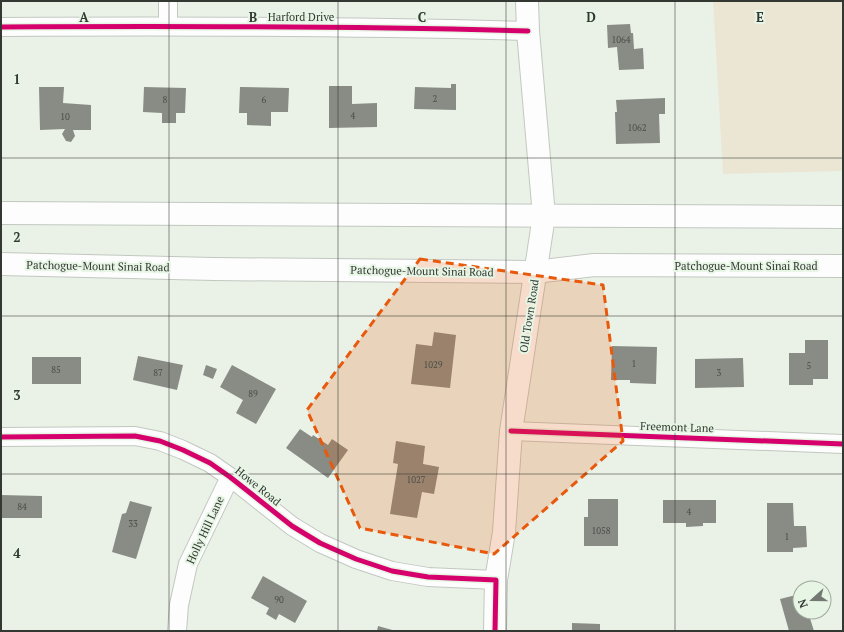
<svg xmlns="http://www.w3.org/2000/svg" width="844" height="632" font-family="'PT Serif',serif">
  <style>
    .green { fill: #ebe6d4 }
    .building { fill: #898c85 }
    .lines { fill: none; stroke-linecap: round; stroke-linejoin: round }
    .minor-casing { stroke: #c2c8c0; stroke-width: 20 }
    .secondary-casing { stroke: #c2c8c0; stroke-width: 24 }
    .trunk-casing { stroke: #c2c8c0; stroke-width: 24 }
    .minor { stroke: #fcfdfc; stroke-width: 18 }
    .secondary { stroke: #fcfdfc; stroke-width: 22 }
    .trunk { stroke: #fcfdfc; stroke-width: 22 }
    .cycleway-casing { stroke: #e7f5e5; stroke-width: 8 }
    .cycleway { stroke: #d6006c; stroke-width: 5 }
    .marked { fill: #e8590c; fill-opacity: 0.2; stroke: #e8590c; stroke-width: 3; stroke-dasharray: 8 5; stroke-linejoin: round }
    .grid { fill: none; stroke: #333832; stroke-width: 1; stroke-opacity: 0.55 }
    .labels { text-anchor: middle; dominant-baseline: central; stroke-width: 4; stroke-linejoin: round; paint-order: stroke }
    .number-label { font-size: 9px; fill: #484d47 }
    .street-label { font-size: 11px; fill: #333832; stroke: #e7f5e5 }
    .grid-label { font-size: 13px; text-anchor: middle; font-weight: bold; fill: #333832; stroke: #e7f5e5; stroke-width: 4; stroke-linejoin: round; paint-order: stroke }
  </style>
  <rect width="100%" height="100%" fill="#eaf2e8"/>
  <path class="green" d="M713,1H843V171L723,174Z"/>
  <path class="building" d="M630,24L631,33H633L634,49L643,48L644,69L619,70L617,47L608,48L607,25Z
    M451,84H456V110L414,109L415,87L451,88Z
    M329,86H352V104L377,103V127L329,128Z
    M39,87H64L63,103L91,105V130H73L75,136L71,142L66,141L62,134L65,129L40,130Z
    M144,87L186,88L185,113H176V123H162V113L143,112Z
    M240,87L289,88L288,112H271V126L247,125V113H239Z
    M665,98V114H659L660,143L616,144L615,112H617L616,100Z
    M434,332L456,335L450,388L411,384L416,344L432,346Z
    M805,340H828V379H813V385H789V353H805Z
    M612,346L657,347L656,384L630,383V380H611Z
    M138,356L183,365L177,390L133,380Z
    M32,357H81V384H32Z
    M743,358L744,387L695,388V359Z
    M206,365L217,369L213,379L203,375Z
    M232,365L276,389L256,424L236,413L243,400L220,387Z
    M300,429L312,437L313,435L328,445L332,439L348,450L328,478L286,448Z
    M396,441L425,446L423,464L439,467L434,494L422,492L417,518L390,514L398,464L393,463Z
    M1,495L42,496V518H1Z
    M588,499H618V546H584V517H588Z
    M663,500H716V523H703V526L686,527V523H663Z
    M130,501L152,507L136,559L112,552L122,514L126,513Z
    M767,503H793L794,526H806L807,547L793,548V552H767Z
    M263,576L307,601L295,623L279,614L276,620L266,614L269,608L251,598Z
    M800,594V612H808L814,631H789L780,599Z
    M572,623L600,624V631H572Z
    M378,626L396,631H377Z"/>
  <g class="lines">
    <g class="minor-casing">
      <path id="minor" d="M168,1V26
        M1,27C177,26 352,26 528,31
        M511,431L843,444
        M1,437L135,436L160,441L183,450L210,463L230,477L292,526L320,543L356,559L392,571L428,577L496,580
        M177,631L179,605L188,564L230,477"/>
    </g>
    <g class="secondary-casing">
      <path id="secondary" d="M495,631L496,580L504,532L511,431L544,216L528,31L527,1"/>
    </g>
    <g class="trunk-casing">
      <path id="trunk" d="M1,213L843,217
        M1,264L214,269L535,272L594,265L843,266"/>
    </g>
    <use href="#minor" class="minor"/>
    <use href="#secondary" class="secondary"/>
    <use href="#trunk" class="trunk"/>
    <g class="cycleway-casing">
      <path id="cycleway" d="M1,27C177,26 352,26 528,31
        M511,431L843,444
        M1,437L135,436L160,441L183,450L210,463L230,477L292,526L320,543L356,559L392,571L428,577L496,580L495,631"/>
    </g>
    <use href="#cycleway" class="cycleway"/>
  </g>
  <path class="marked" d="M420,259L603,285L623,441L494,554L360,528L307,410Z"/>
  <path class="grid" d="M169,1V631M338,1V631M506,1V631M675,1V631M1,158H843M1,316H843M1,474H843"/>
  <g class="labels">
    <g class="number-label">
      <text x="621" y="40">1064</text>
      <text x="435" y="99">2</text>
      <text x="165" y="100">8</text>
      <text x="264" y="100">6</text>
      <text x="353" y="116">4</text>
      <text x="65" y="117">10</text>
      <text x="637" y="128">1062</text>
      <text x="634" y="364">1</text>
      <text x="433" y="365">1029</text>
      <text x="809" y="366">5</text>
      <text x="56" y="370">85</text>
      <text x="158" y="373">87</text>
      <text x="719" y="373">3</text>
      <text x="253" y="394">89</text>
      <text x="416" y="480">1027</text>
      <text x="22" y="507">84</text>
      <text x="689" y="512">4</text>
      <text x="133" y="524">33</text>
      <text x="601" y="531">1058</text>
      <text x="787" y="537">1</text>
      <text x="279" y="600">90</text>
    </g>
    <g class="street-label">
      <text x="301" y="17">Harford Drive</text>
      <text transform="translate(98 266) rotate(1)">Patchogue-Mount Sinai Road</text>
      <text x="746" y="266">Patchogue-Mount Sinai Road</text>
      <text transform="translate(422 271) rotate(1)">Patchogue-Mount Sinai Road</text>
      <text transform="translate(529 316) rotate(-81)">Old Town Road</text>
      <text transform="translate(677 427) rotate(2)">Freemont Lane</text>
      <text transform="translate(258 486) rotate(39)">Howe Road</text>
      <text transform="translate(205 530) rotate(-65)">Holly Hill Lane</text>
    </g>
  </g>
  <g class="grid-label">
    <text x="84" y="22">A</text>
    <text x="253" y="22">B</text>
    <text x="422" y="22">C</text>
    <text x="591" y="22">D</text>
    <text x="760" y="22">E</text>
    <text x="17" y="84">1</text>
    <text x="17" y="242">2</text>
    <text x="17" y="400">3</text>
    <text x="17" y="558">4</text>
  </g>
  <rect width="844" height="632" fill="none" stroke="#333832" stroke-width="4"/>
  <g transform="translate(812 600) rotate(249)"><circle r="19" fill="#e7f5e5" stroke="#9fa99d"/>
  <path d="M0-3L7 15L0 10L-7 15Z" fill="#737972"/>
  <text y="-6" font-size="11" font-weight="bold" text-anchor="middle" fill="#333832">N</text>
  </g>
</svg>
